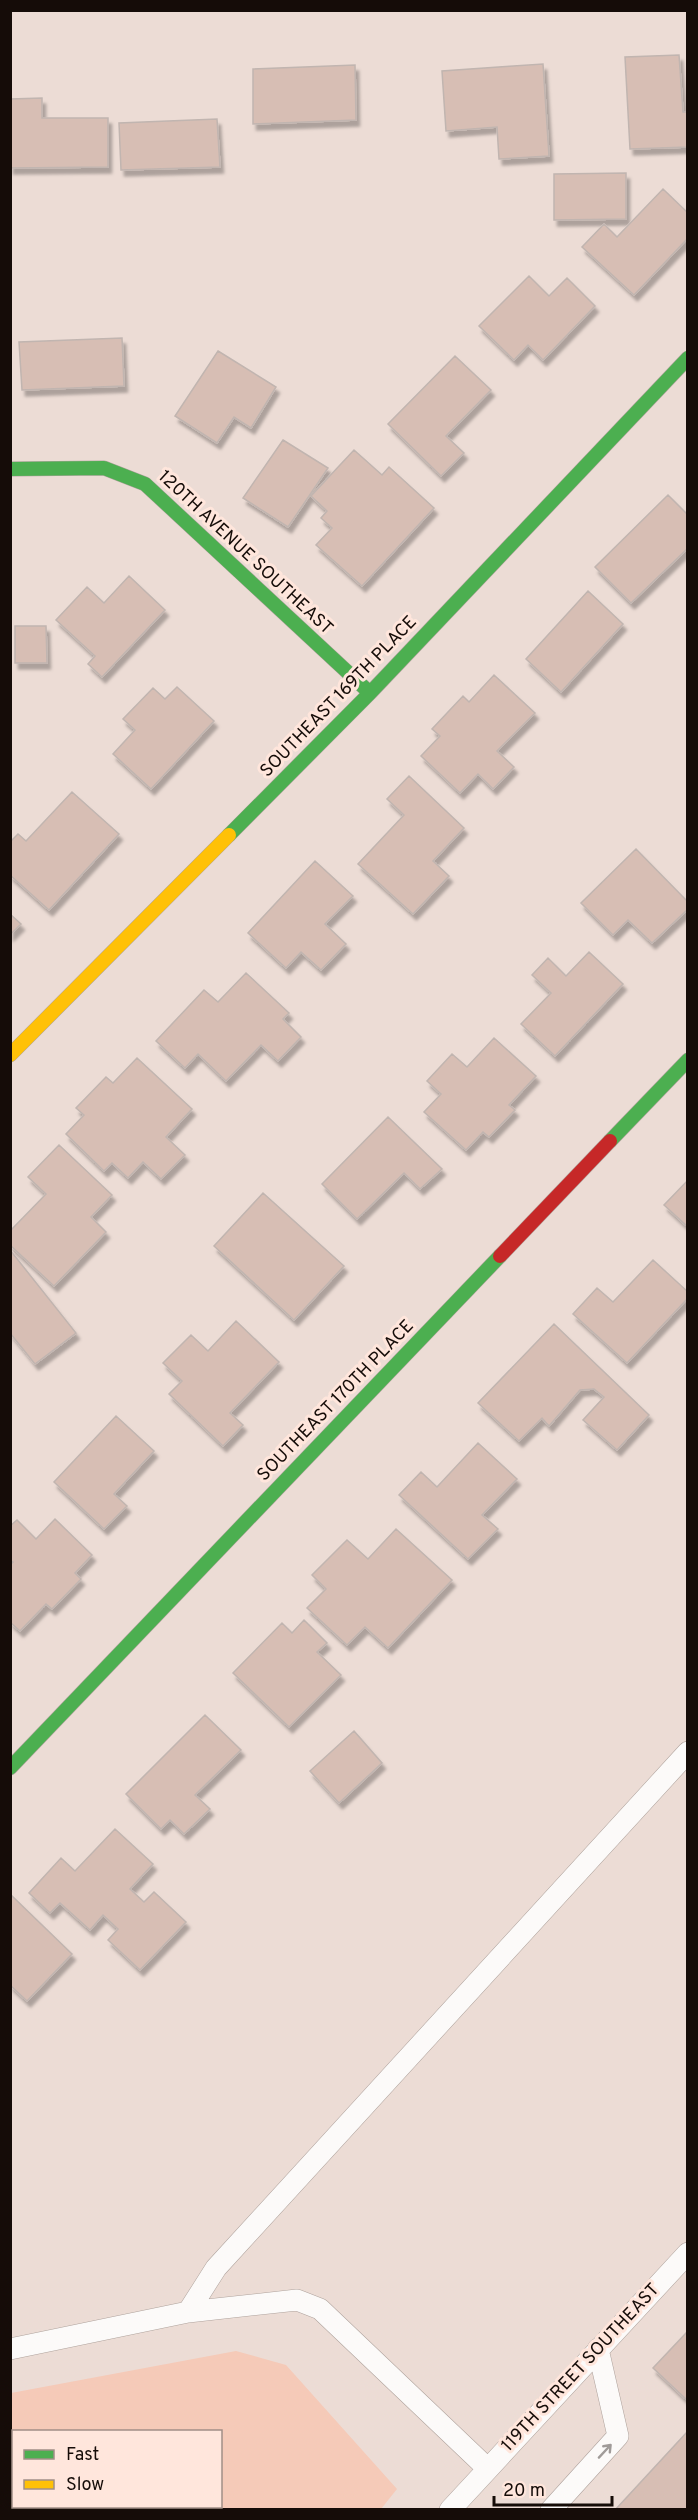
<svg xmlns="http://www.w3.org/2000/svg" width="698" height="2520" font-family="Overpass,sans-serif">
  <style>
    .green { fill: #f5cab8; fill-rule: evenodd }
    .building { fill: #d7beb4; stroke: #c1b5b0; stroke-width: 1.5; filter: url(#shadow) }
    .lines { fill: none; stroke-linecap: round; stroke-linejoin: round }
    .lane-casing { stroke: #afa39d; stroke-width: 22 }
    .fast-casing { stroke: #afa39d; stroke-width: 15 }
    .slow-casing { stroke: #afa39d; stroke-width: 15 }
    .jam-casing { stroke: #afa39d; stroke-width: 15 }
    .lane { stroke: #fcfaf9; stroke-width: 21 }
    .fast { stroke: #4caf50; stroke-width: 14 }
    .slow { stroke: #ffc107; stroke-width: 14 }
    .jam { stroke: #c62828; stroke-width: 14 }
    .oneway { stroke: #a09b99 }
    .labels { text-anchor: middle; dominant-baseline: central; stroke-width: 6; stroke-linejoin: round; paint-order: stroke }
    .street-label { font-size: 18px; fill: #150c08; stroke: #ffe6dc }
  </style>
  <defs>
    <filter id="shadow"><feDropShadow dx="3.5" dy="6" stdDeviation="1.5" flood-color="#0004"/></filter>
  </defs>
  <rect width="100%" height="100%" fill="#ecdcd5"/>
  <path class="green" d="M236,2351L286,2365L397,2489L381,2509H11V2393ZM14,2432H220V2506H14Z"/>
  <path class="building" d="M679,55L683,112H688V147L630,149L625,57Z
    M543,64L549,156L499,159L497,127L446,131L442,71Z
    M355,65L356,120L253,124V69Z
    M42,98V118H108V167L10,168V99Z
    M217,119L220,167L121,170L119,123Z
    M626,173V219L554,220V174Z
    M663,189L688,213V238L634,295L582,247L604,224L617,237Z
    M529,276L549,296L567,278L595,306L543,360L528,345L514,360L479,326Z
    M122,338L124,386L22,390L19,342Z
    M218,351L276,387L251,428L234,417L217,443L175,416Z
    M455,356L491,390L446,436L464,453L441,476L388,424Z
    M283,440L328,468L288,527L243,498Z
    M354,450L382,475L389,467L434,508L362,586L316,545L332,528L321,518L327,511L311,496Z
    M668,495L688,515V548L631,603L595,567Z
    M129,576L165,610L102,677L88,664L95,656L56,620L87,587L104,603Z
    M588,591L623,624L561,692L526,659Z
    M15,626H46L47,663H15Z
    M494,675L535,713L497,751L514,767L493,789L478,774L460,793L421,756L440,736L432,729L463,696L469,702Z
    M177,687L214,721L151,789L113,754L135,730L123,719L153,688L165,699Z
    M409,776L464,828L433,861L449,876L413,914L358,864L404,815L387,799Z
    M72,792L119,834L49,910L10,875V842L18,834L26,841Z
    M636,849L688,902V909L652,943L628,920L613,935L581,903Z
    M315,861L353,896L325,924L346,944L321,970L301,952L286,968L248,933Z
    M10,914L21,924L10,935Z
    M589,952L623,984L555,1056L521,1024L551,993L532,975L548,958L566,976Z
    M246,973L289,1013L283,1019L301,1037L278,1061L261,1045L226,1081L198,1054L185,1068L156,1041L204,990L218,1002Z
    M494,1038L536,1076L509,1105L515,1110L489,1137L483,1132L466,1150L424,1112L441,1094L427,1081L452,1054L467,1067Z
    M137,1058L192,1109L166,1137L185,1155L161,1179L143,1162L128,1178L112,1163L104,1171L66,1134L84,1115L76,1108L106,1077L113,1083Z
    M388,1117L442,1169L420,1189L404,1173L357,1219L322,1184Z
    M59,1145L112,1195L91,1217L106,1232L54,1286L10,1245V1231L46,1194L28,1177Z
    M688,1180V1227L664,1205Z
    M263,1193L344,1266L294,1320L214,1246Z
    M10,1250L76,1333L35,1364L10,1333Z
    M653,1260L688,1292V1298L627,1363L573,1314L597,1288L613,1302Z
    M236,1321L279,1362L230,1413L243,1425L223,1446L169,1394L182,1381L163,1363L191,1335L208,1351Z
    M554,1324L649,1415L617,1450L583,1420L604,1397L594,1389L580,1390L549,1426L542,1418L519,1441L478,1403Z
    M116,1416L154,1451L114,1494L127,1506L104,1529L54,1482Z
    M478,1443L517,1479L482,1515L498,1529L468,1559L399,1495L421,1472L437,1487Z
    M55,1519L92,1555L75,1573L81,1579L52,1609L46,1604L20,1631L10,1622V1565L13,1562L10,1560V1526L17,1520L36,1539Z
    M396,1529L452,1580L388,1648L365,1627L347,1645L307,1608L326,1589L312,1575L347,1540L368,1559Z
    M304,1620L327,1643L317,1652L341,1675L289,1727L233,1673L282,1623L292,1633Z
    M205,1715L241,1750L195,1795L210,1809L184,1834L170,1820L161,1829L126,1794Z
    M354,1731L382,1763L339,1803L310,1771Z
    M115,1829L153,1864L130,1889L144,1902L154,1892L186,1922L140,1970L108,1940L118,1929L103,1915L90,1930L60,1903L50,1913L29,1893L61,1858L75,1871Z
    M10,1894L72,1954L27,2001L10,1985Z
    M688,2331V2401L653,2368Z
    M688,2431V2510H615Z"/>
  <g class="lines">
    <g class="lane-casing">
      <path id="lane" d="M188,2312L216,2268L688,1752
        M10,2349L188,2312L297,2300L320,2309L487,2468
        M450,2510L688,2253
        M551,2510L618,2436L598,2349"/>
    </g>
    <g class="fast-casing">
      <path id="fast" d="M10,469L104,468L145,484L370,693
        M229,835L370,693L688,358
        M610,1141L688,1060
        M10,1768L500,1256"/>
    </g>
    <g class="slow-casing">
      <path id="slow" d="M10,1055L229,835"/>
    </g>
    <g class="jam-casing">
      <path id="jam" d="M500,1256L610,1141"/>
    </g>
    <use href="#lane" class="lane"/>
    <use href="#fast" class="fast"/>
    <use href="#slow" class="slow"/>
    <use href="#jam" class="jam"/>
  </g>
  <defs><path id="oneway-shaft" d="M-6 0H5M1.5-3L5.5 0L1.5 3" fill="none" stroke-width="1.6" stroke-linecap="round" stroke-linejoin="round" transform="scale(1.5)"/></defs>
  <use class="oneway" href="#oneway-shaft" transform="translate(605 2451) rotate(-47)"/>
  <g class="labels">
    <g class="street-label">
      <text transform="translate(245 553) rotate(43)">120TH AVENUE SOUTHEAST</text>
      <text transform="translate(339 697) rotate(-46)">SOUTHEAST 169TH PLACE</text>
      <text transform="translate(336 1401) rotate(-46)">SOUTHEAST 170TH PLACE</text>
      <text transform="translate(581 2368) rotate(-47)">119TH STREET SOUTHEAST</text>
    </g>
  </g>
  <rect width="698" height="2520" fill="none" stroke="#150c08" stroke-width="24"/>
  <rect x="12" y="2430" width="210" height="78" fill="#ffe6dc" stroke="#a18f87" stroke-width="1.5"/>
  <rect x="24" y="2450" width="30" height="9" fill="#4caf50" stroke="#a18f87" stroke-width="1.5"/>
  <text x="66" y="2460" font-size="18" fill="#150c08">Fast</text>
  <rect x="24" y="2480" width="30" height="9" fill="#ffc107" stroke="#a18f87" stroke-width="1.5"/>
  <text x="66" y="2490" font-size="18" fill="#150c08">Slow</text>
  <path d="M494 2496v9h118v-9" fill="none" stroke="#150c08" stroke-width="3"/>
  <text x="503" y="2496" font-size="18" fill="#150c08" stroke="#ffe6dc" stroke-width="4.5" paint-order="stroke">20 m</text>
</svg>
